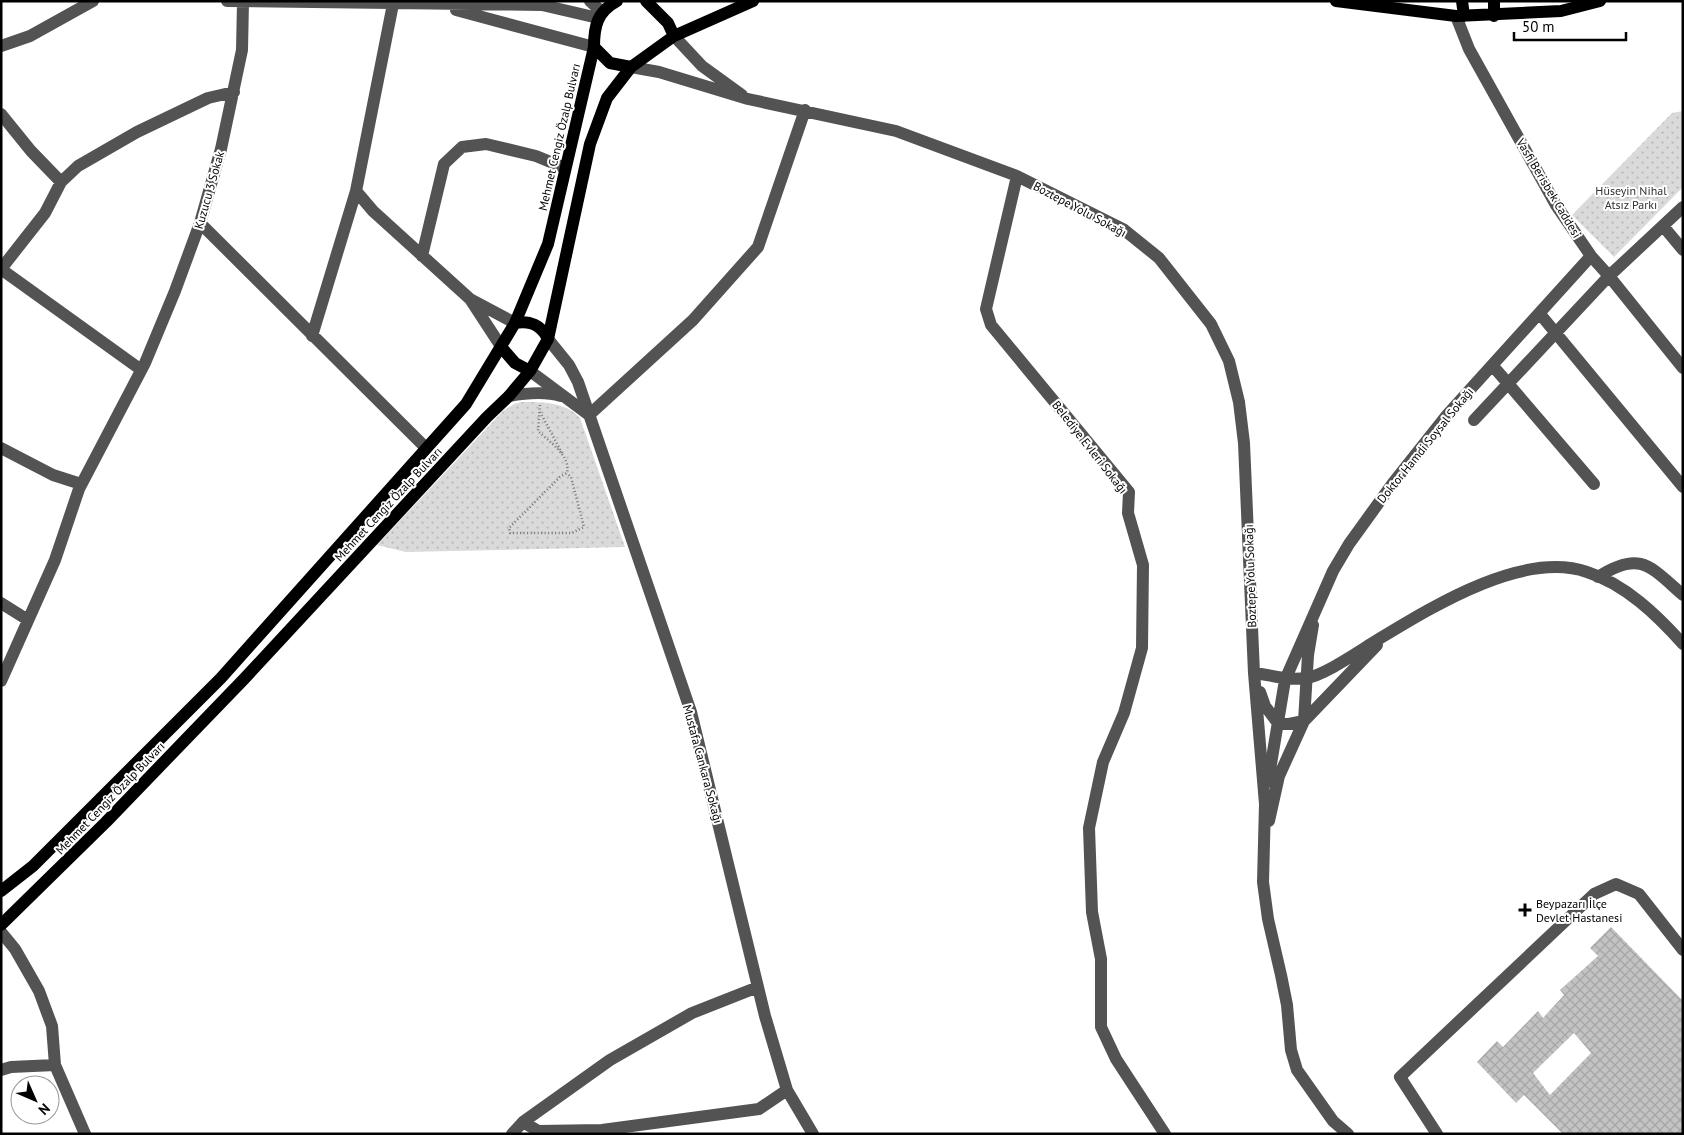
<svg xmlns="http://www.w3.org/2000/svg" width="1684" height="1135" font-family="'PT Sans',sans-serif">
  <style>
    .park { fill: url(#park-dots) }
    .building { fill: url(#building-cross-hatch); fill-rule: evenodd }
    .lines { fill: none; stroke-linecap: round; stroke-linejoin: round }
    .path { stroke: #757575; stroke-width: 2.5; stroke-dasharray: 1 2.5; stroke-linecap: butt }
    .minor { stroke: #535353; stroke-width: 12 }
    .major { stroke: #000; stroke-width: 12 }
    .poi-dot { fill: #000; stroke: #fff; stroke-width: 2 }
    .labels { text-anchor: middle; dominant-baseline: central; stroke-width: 4; stroke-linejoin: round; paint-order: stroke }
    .street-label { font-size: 12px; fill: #000; stroke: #fff }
    .park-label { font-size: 12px; fill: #313131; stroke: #fff }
    .poi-label { font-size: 12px; fill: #000; stroke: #fff; text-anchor: start }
  </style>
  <defs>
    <pattern id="park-dots" width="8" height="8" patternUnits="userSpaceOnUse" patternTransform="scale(1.25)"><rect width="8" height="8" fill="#dadada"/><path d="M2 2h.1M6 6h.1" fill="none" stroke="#b9b9b9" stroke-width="1.8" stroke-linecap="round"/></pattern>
    <pattern id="building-cross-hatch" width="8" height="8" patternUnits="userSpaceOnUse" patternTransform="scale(1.25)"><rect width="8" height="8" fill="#c3c3c3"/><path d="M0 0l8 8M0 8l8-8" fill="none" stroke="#a6a6a6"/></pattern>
  </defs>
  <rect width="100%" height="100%" fill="#fff"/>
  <path class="park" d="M1683,111V187L1614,257L1572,215L1672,113Z
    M522,402C542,402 566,402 580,418L625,547L406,552L377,545L503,411L514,404Z"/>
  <path class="building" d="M1611,927L1683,1001V1134H1563L1524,1095L1516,1103L1477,1062L1497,1041L1503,1047L1538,1011L1543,1018L1564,995L1560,990L1598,956L1590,948ZM1574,1033L1591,1053L1550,1095L1533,1073Z"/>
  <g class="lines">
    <path class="path" d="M540,405L538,431C549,442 571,455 567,473L560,477L509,528L510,533H572L584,527L571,477L567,473
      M540,412L562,453"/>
    <path class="minor" d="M227,1L542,5L598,18
      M590,1L602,12
      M456,10L594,47
      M1456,16L1469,49L1556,205L1591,256L1609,276L1683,368
      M674,36L702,66L742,95
      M1,46L30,36L93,1
      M631,67L659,72L748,99L896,131L1017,176L1123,229L1159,258L1211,324L1229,361L1239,402L1244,443L1254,673L1265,804L1263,882L1268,919L1281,975L1287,1005L1291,1050L1297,1070L1333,1121L1348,1134
      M1,114L31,151L61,182
      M1017,176L986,309L991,325L1129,492L1128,513L1143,565L1142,648L1124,713L1103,762L1089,828L1092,912L1101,959V1027L1116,1059L1165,1134
      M356,191L373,211L470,299
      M200,223L426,448
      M1663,226L1683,250
      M422,256L444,164L462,147L486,144L536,156L565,168
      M1,269L45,213L61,182L78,166L137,132L208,98L234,92
      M1,269L140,369
      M1540,314L1683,487
      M312,336L356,191L393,4
      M548,339L569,365L578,382L691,712L765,1016L787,1090L813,1134
      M502,348L470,299L515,323
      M1493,366L1594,484
      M530,371L589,415
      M509,396C526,393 544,391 561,396
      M589,415L693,320L758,247L805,110
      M1474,420L1609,276L1683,207
      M1,448L53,475L81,484
      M1598,577C1640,550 1650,566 1683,595
      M1,603L28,620
      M1254,673C1272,675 1287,681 1306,678C1324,676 1362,649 1379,639C1432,607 1523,550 1587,572C1625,584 1657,615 1683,644
      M1,681L55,560L79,489L145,363L175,291L200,223L221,149L242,50L243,2
      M1260,692L1265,706L1277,722L1289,724L1304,721L1377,645
      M1268,782L1285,680L1333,571L1349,544L1393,483L1447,415L1591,256
      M1269,821L1279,776L1304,721L1308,655L1313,625
      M1,932L15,949L39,991L52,1026L55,1065L85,1134
      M1,1070L11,1067L55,1065
      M523,1122L538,1131L602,1130L759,1109L787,1090
      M512,1134L523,1122L610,1060L692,1013L758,987
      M1437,1134L1400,1077L1594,894L1616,884L1639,894L1683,950"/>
    <path class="major" d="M646,1L668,23L674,36
      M1336,1L1456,16L1561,11L1600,1
      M1462,1L1464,16
      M1494,16V1
      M594,47L610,63L631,67
      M515,323C530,320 542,326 548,339
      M502,348L515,363L530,371
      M1,891L33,866L221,678L466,404L515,323L548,244L594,47C594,26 597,12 617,1
      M1,925L106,822L244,679L487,417L509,396L530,371L548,339L590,144L607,98L631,67L674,36L753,1"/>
  </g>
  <path class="poi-dot" d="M1522.5 902.5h5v5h5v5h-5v5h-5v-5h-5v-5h5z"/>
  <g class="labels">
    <g class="street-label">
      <text transform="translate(559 137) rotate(-77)">Mehmet Cengiz Özalp Bulvarı</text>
      <text transform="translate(1549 188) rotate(59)">Vasfi Berisbek Caddesi</text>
      <text transform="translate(209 190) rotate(-74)">Kuzucu 3 Sokak</text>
      <text transform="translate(1080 209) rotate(28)">Boztepe Yolu Sokağı</text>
      <text transform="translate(1425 445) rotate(-51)">Doktor Hamdi Soysal Sokağı</text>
      <text transform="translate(1090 447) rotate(52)">Belediye Evleri Sokağı</text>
      <text transform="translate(388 504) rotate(-47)">Mehmet Cengiz Özalp Bulvarı</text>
      <text transform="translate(1250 576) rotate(-92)">Boztepe Yolu Sokağı</text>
      <text transform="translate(703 764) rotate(75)">Mustafa Cankara Sokağı</text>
      <text transform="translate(110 798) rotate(-46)">Mehmet Cengiz Özalp Bulvarı</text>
    </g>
    <g class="park-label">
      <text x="1631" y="190">Hüseyin Nihal<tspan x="1631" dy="14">Atsız Parkı</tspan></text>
    </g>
    <g class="poi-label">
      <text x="1536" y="903">Beypazarı İlçe<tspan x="1536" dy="14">Devlet Hastanesi</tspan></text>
    </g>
  </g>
  <rect width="1684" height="1135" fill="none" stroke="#000000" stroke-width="5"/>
  <g transform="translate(35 1100) rotate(135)"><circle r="24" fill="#ffffff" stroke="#999999"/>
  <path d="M0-4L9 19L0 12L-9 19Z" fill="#000000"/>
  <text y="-8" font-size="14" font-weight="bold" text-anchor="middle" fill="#000000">N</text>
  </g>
  <path d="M1514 32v8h112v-8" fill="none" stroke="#000000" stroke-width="2.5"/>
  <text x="1522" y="32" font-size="15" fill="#000000" stroke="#ffffff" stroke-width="4" paint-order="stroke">50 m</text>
</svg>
